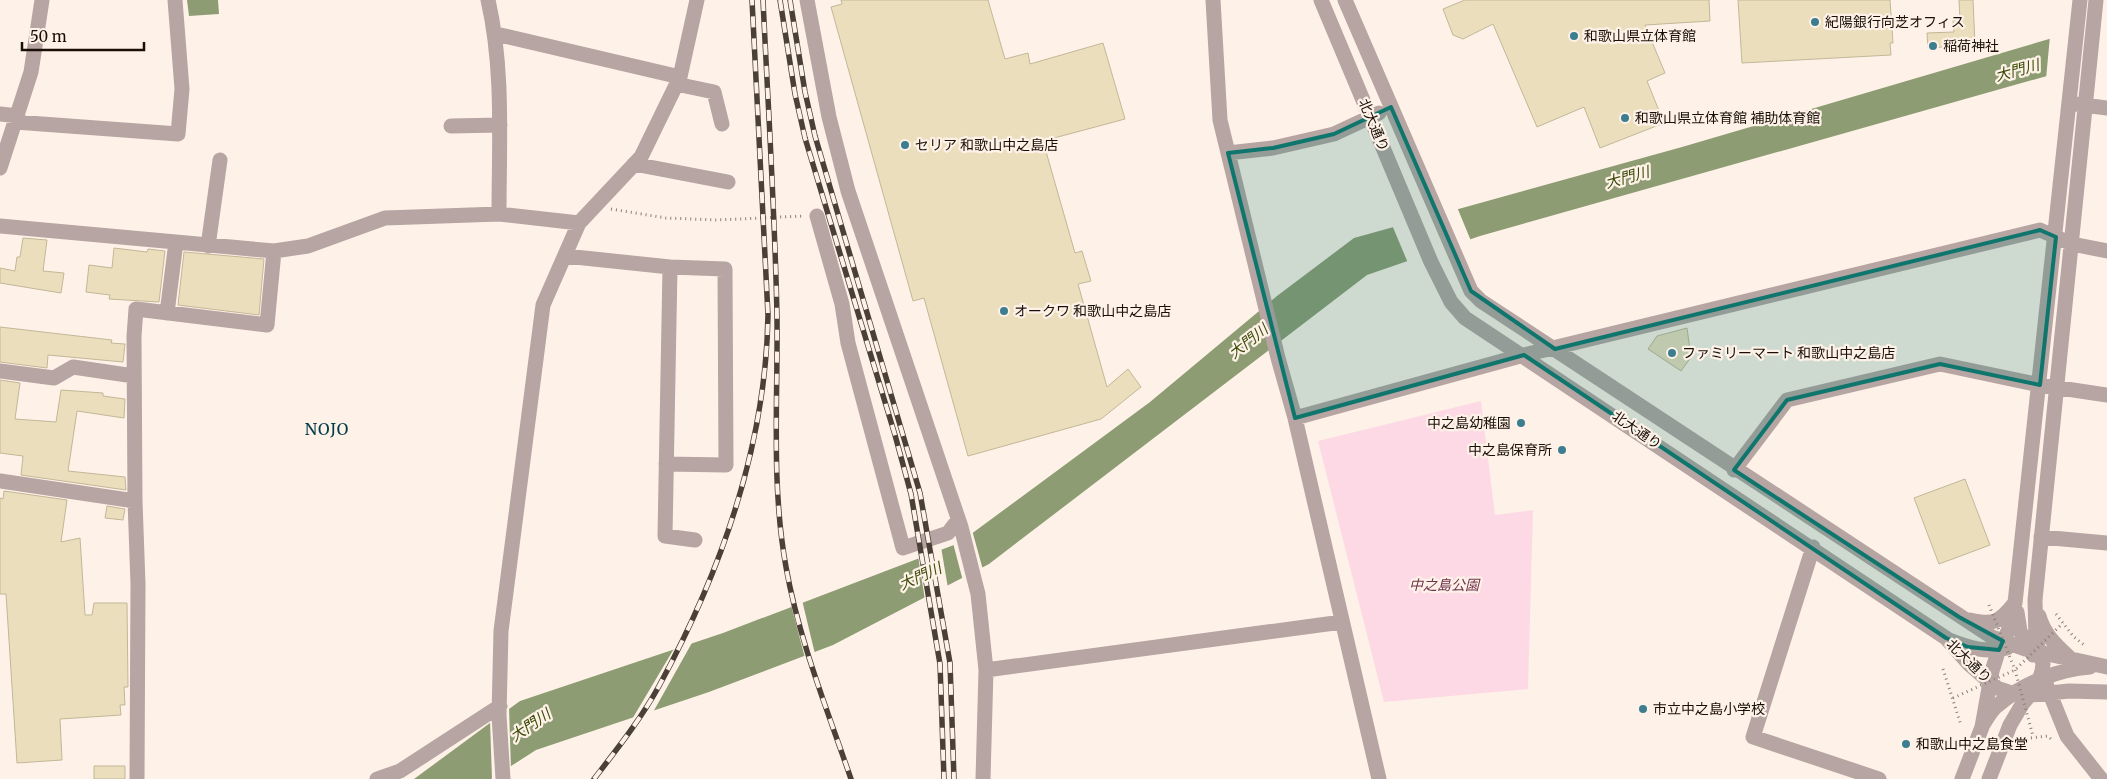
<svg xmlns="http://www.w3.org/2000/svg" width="2107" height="779" font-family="Merriweather,'Noto Sans JP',serif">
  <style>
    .green { fill: #fdd9e5 }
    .water { fill: #8e9c73 }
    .pier { fill: #fef2e8 }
    .building { fill: #eadebd; stroke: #c2b797 }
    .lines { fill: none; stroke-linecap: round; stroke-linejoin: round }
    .path { stroke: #8a7f76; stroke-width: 3; stroke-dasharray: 1 4; stroke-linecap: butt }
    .minor { stroke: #b6a5a2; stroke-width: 15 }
    .rail-casing { stroke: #4a4037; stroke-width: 5.5 }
    .rail { stroke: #fef2e8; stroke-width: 4; stroke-dasharray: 11; stroke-linecap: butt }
    .path-bridge { stroke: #8a7f76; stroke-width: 3; stroke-dasharray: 1 4; stroke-linecap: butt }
    .marked { fill: #0f766e; fill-opacity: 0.2; stroke: #0f766e; stroke-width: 4; stroke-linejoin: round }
    .poi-dot { fill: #3c7d90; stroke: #fef2e8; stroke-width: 2 }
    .labels { text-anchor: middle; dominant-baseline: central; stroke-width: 4.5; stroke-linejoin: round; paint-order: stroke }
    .poi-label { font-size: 14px; fill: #190f07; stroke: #fef2e8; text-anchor: start }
    .street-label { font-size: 14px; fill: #190f07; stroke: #fef2e8 }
    .park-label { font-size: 14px; font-style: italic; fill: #6f334c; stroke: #fef2e8 }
    .water-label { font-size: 15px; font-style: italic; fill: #3b4c09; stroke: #fef2e8 }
    .quarter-label { font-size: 16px; letter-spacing: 1px; fill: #003b49; stroke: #fef2e8 }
  </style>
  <rect width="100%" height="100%" fill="#fef2e8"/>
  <path class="green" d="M1481,401L1495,515L1533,510L1528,689L1384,702L1318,441Z"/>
  <path class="water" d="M187,0H218L219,14L189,16Z
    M2107,22V59L1480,236L1367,275L989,564L833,645L709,692L536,750L491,779H414L520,701L723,633L959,543L1150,402L1277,296L1354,238L1682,147Z"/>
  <path class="pier" d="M2107,19V62L2046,79L2050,36Z
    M1457,207L1471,241L1408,263L1392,225Z
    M972,530L983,570L963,581L953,543Z
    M941,547L948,588L925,600L918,556Z
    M802,600L815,654L805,658L791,605Z
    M693,641L652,714L631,721L675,647Z
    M509,707L511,769L492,779L490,721Z"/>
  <path class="building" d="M841,0H988L1005,59L1028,53L1030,64L1103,43L1125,119L1043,141L1075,253L1082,251L1091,281L1078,284L1107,387L1128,369L1141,387L1101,419L968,456L924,298L913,301L831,7L842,4Z
    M1465,0H1709L1710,21L1645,25L1665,73L1647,81L1664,123L1600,148L1584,107L1537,127L1493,24L1463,39L1453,35L1443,9Z
    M1738,0H1890L1893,43H1890L1891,55L1742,63Z
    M1959,0H1973L1975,45L1928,48L1927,33L1954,32L1953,20H1960Z
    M23,238L47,240L43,271L64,273L61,293L0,283V268L15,271L17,257H20Z
    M114,248L147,252L148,249L165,251L159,302L109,299L110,295L86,292L89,265L112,268Z
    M184,252L264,259L259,315L178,305Z
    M0,327L112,340L111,343L125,344L123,362L48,355L47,368L0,362Z
    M1687,328L1691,357L1681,371L1648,349L1657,336Z
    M0,380L20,383L15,419L56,422L61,390L103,393V396L125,399L124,418L77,411L68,471L125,477L126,490L21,475L23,456L0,453Z
    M1965,479L1990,545L1939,564L1914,498Z
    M4,491L67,500L61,542L80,538L85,615H92L94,603H127L128,687H124L125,705H120L121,715L60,719L62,760L17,763L6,594H0V498L3,499Z
    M107,506L125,509L123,520L105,518Z
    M94,766H125V779H94Z"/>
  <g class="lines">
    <path class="path" d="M611,209L666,218L717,220L804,216
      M2056,614L2073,636L2084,645
      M1943,669L1961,725
      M2021,739L2048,736L2051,739"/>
    <path class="minor" d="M488,0C504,69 499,143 499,214
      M807,0L829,117L848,191L961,527L978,594L986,670L983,779
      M1213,0L1220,120L1278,358L1295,418L1379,779
      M1321,0L1431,262L1451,302L1465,318L1946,638L1969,664L1997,688L2021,696L2069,691L2107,692
      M1345,0L1471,291L1481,301L1992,637L2025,649L2107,667
      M496,34L680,77
      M676,84L714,92L722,124
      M2076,104L2107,108
      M0,114L18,116
      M15,122L178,134L182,89L175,0
      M451,126L500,125
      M1228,153L1273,148L1334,134L1379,113
      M634,164L728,182
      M0,168L31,72L42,0
      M817,216L842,304L848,343L903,548L948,533L958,520
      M0,226L274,251L308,246L385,218L499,214L579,223
      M208,246L220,160
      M565,256L670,267L665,536L695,540
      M167,313L176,242
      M0,371L54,378L73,367L134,376
      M1295,418L1524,355L2040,230L2072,244L2107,251
      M666,464L726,465L725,269L670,267
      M1734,470L1787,400L1940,364L2040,385L2107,395
      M0,481L135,501
      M2041,537L2107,543
      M1813,547L1753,737L1879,779
      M2017,612L2020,631L2033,655
      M2039,616C2044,635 2057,646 2071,659
      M1970,620C1993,625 1999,623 2014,604
      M1949,640C1969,648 1986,653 2007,648
      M986,670L1342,622
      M2046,684L2067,736L2101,779
      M1984,723C1988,717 1992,709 1998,705C2022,684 2059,669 2090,667
      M137,779L138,584L135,501L134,336L136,309L267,325L274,251
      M377,779L400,771L500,706
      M503,779L499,715L501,631L543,305L579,223L641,157L680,77L697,0
      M1962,779L1982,727L1992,671L1998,652L2009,629L2015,603L2080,0
      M1989,779L2010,725L2023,703L2037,687L2042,671L2043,664L2036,640L2035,600L2096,0"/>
    <g class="rail-casing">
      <path id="rail" d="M763,0C768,106 775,212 777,317C778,400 771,485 786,567C799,640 827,709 851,779
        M780,0L795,94L805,138L895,435L911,494L940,664L944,779
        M790,0L805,92L815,136L920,493L950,663L954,779
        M594,779C617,749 641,719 659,686C721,572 766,445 768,315L752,0"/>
    </g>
    <use href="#rail" class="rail"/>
    <path class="path-bridge" d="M1989,605L2015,670L2033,736
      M1953,698L2015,670L2063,623"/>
  </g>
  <path class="marked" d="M1391,107L1471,291L1555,349L2040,230L2056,237L2040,385L1940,364L1787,400L1734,470L1959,617L2003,641L1999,650L1968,647L1946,638L1524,355L1295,418L1228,153L1273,148L1334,134Z"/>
  <g class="poi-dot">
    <circle cx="1815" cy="22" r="5"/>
    <circle cx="1574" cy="36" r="5"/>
    <circle cx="1933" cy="46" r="5"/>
    <circle cx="1625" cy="118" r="5"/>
    <circle cx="905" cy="145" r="5"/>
    <circle cx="1004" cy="311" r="5"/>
    <circle cx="1672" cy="353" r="5"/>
    <circle cx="1521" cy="423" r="5"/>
    <circle cx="1562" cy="450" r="5"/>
    <circle cx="1643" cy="709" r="5"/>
    <circle cx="1906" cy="744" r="5"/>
  </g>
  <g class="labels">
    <g class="poi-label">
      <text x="1825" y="22">紀陽銀行向芝オフィス</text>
      <text x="1584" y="36">和歌山県立体育館</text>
      <text x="1943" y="46">稲荷神社</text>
      <text x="1635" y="118">和歌山県立体育館 補助体育館</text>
      <text x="915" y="145">セリア 和歌山中之島店</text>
      <text x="1014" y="311">オークワ 和歌山中之島店</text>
      <text x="1682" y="353">ファミリーマート 和歌山中之島店</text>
      <text x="1511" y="423" text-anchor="end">中之島幼稚園</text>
      <text x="1552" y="450" text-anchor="end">中之島保育所</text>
      <text x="1653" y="709">市立中之島小学校</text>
      <text x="1916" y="744">和歌山中之島食堂</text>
    </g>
    <g class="street-label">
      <text transform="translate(1374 125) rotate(67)">北大通り</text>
      <text transform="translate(1637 430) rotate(34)">北大通り</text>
      <text transform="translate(1969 661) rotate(44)">北大通り</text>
    </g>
    <g class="park-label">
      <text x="1444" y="585">中之島公園</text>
    </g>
    <g class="water-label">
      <text transform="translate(2017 70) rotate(-15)">大門川</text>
      <text transform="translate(1627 177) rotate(-15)">大門川</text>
      <text transform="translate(1248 341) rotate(-38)">大門川</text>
      <text transform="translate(920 576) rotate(-24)">大門川</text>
      <text transform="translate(530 725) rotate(-34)">大門川</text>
    </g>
    <g class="quarter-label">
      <text x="327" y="429">NOJO</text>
    </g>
  </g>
  <path d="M22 42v8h122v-8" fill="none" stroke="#190f07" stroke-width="2.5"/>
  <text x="30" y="42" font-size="15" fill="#190f07" stroke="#fef2e8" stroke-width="4" paint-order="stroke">50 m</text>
</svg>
